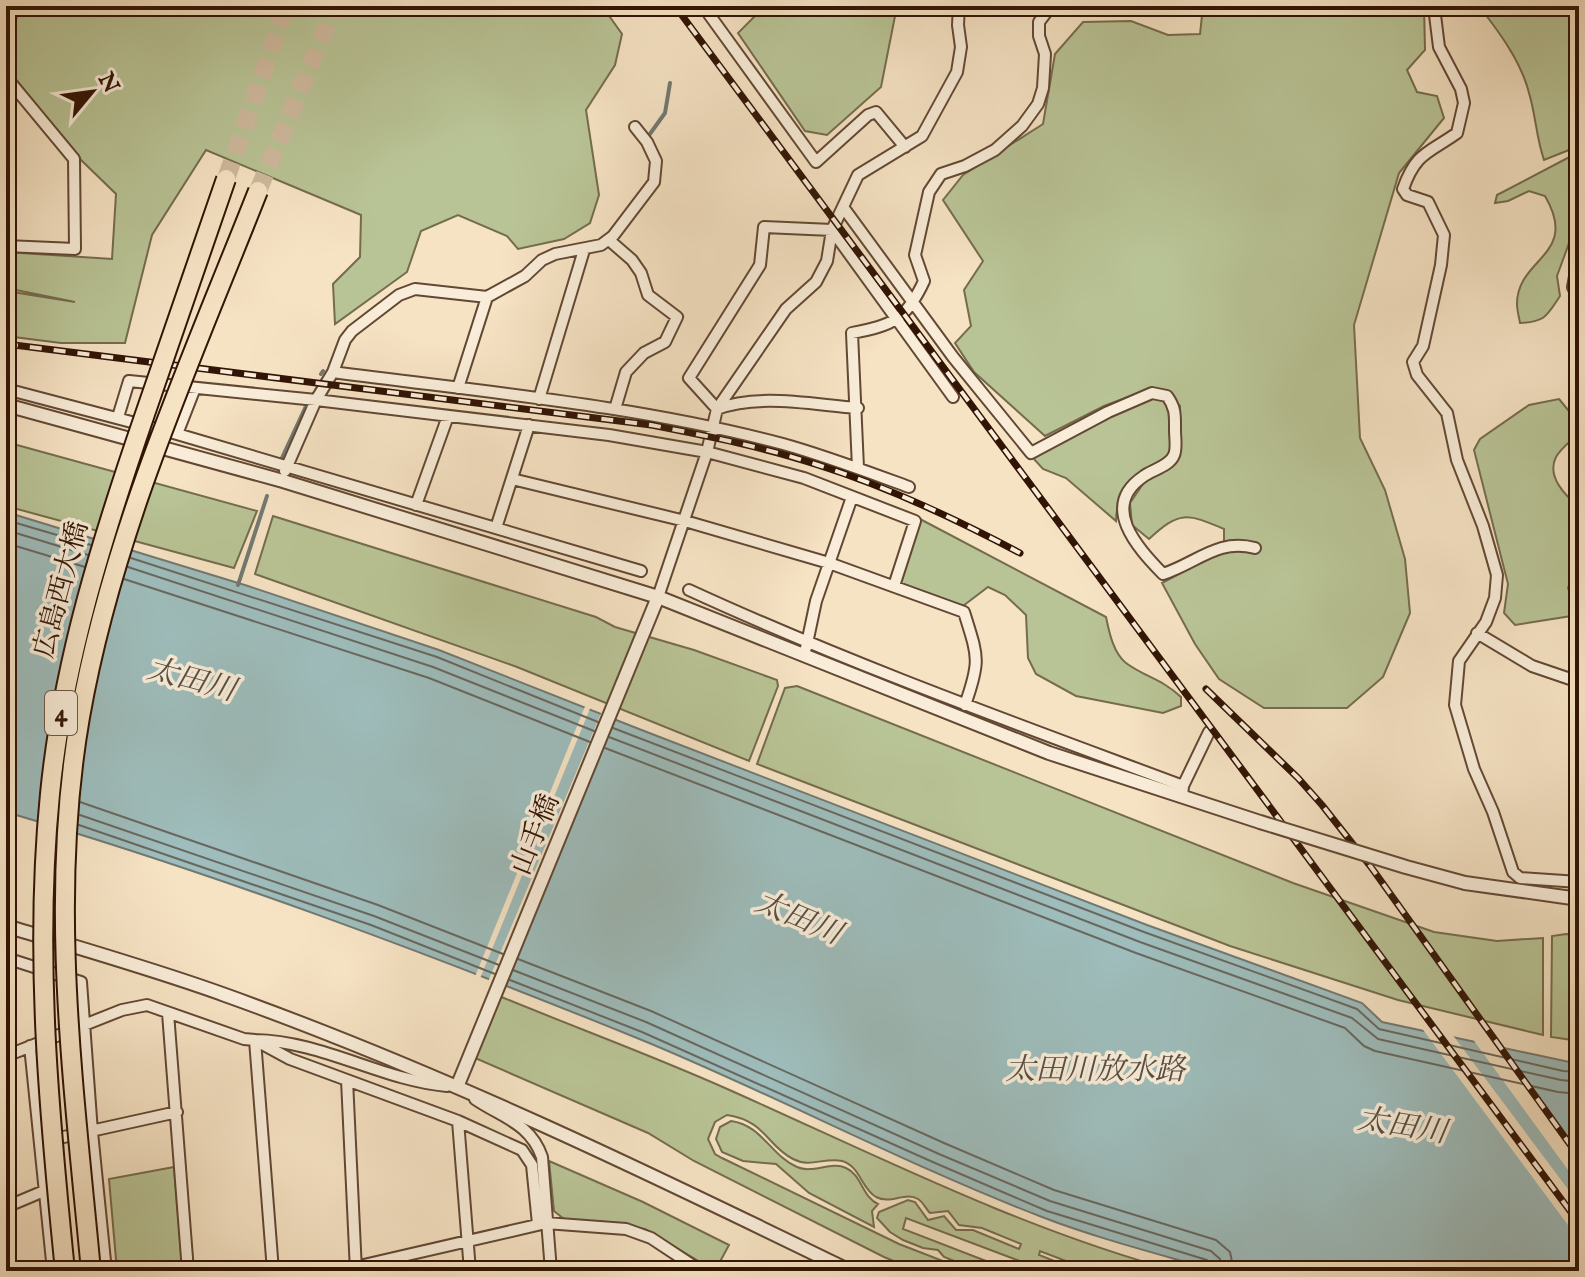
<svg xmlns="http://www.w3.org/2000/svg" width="1585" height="1277" font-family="'IM FELL English','Noto Serif JP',serif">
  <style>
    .green { fill: #b9c496; stroke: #756c4d; stroke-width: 2 }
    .water { fill: #9ebdbc; stroke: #727972; stroke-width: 2 }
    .pier { fill: #f6e3c4 }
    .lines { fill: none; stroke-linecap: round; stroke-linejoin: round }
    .shore { stroke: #686860; stroke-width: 2 }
    .stream { stroke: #727972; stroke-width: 4 }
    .motorway-tunnel { stroke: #cfba9e; stroke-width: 18; stroke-dasharray: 18 9; stroke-linecap: butt }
    .minor-casing { stroke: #624834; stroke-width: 14 }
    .tertiary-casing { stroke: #624834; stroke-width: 16 }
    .minor { stroke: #f9edd9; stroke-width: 10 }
    .tertiary { stroke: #f9edd9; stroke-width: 12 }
    .rail-casing { stroke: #311404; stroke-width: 7 }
    .rail { stroke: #f9edd9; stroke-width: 4; stroke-dasharray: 12; stroke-linecap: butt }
    .tertiary-bridge-casing { stroke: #624834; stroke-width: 16; stroke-linecap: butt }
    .motorway-bridge-casing { stroke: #311404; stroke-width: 22; stroke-linecap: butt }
    .tertiary-bridge { stroke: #f9edd9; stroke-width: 12 }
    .motorway-bridge { stroke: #f6e3c4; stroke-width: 18 }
    .labels { text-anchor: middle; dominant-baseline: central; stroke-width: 7; stroke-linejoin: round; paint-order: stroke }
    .shield { fill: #f9edd9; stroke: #6d5544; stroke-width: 2 }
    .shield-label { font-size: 26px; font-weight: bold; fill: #311404 }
    .street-label { font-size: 28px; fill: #311404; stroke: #f9edd9 }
    .water-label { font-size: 30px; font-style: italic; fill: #574f44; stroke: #f9edd9 }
  </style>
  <rect width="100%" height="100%" fill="#f6e3c4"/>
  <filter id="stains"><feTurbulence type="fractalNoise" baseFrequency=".0025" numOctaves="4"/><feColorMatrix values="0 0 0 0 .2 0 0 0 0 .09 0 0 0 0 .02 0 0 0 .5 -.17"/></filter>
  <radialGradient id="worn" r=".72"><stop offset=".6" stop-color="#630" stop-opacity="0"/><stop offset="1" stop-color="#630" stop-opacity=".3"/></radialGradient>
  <path class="green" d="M20,6H602L622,34L615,65L586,110L599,195L590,223L564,239L518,249L507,236L458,215L421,231L407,272L335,324L333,284L360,257L361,215L206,150L152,235L125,343H61L6,336V291L75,302L6,288V252L112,259L116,194L78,157L6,67V54Z
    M765,6H897L881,87L827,135L805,131L738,33Z
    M1203,6H1424L1425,50L1407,70L1417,92L1437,96L1444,118L1399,173L1354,325L1360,438L1385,490L1405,559L1410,613L1383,677L1347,708H1264L1219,679L1195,644L1162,583L1224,550V529C1187,513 1179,511 1149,539L1132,525L1130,503L1145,481L1178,456L1180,406L1168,394L1149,389L1104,406L1045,436L974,372L955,343L971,326L964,290L983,261L943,200L963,175L1043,124L1055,54L1083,22L1131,21L1168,35L1200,34Z
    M1479,6H1579V146L1544,160C1536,137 1536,116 1529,93C1521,61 1499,32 1479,6Z
    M1579,152V224L1572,235L1557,276L1560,296C1547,316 1545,322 1520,323C1519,317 1517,310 1517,304C1517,257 1580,256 1545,196L1529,191L1508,201L1495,203L1497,195Z
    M1153,397L1165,399C1174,412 1175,443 1167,458C1138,475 1117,483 1116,521L1066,478L1043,469L1033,458L1107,416Z
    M1559,399L1578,422L1579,433C1572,440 1560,449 1556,457C1546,477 1566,496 1579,507V559L1568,588L1576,608L1571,616L1515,625L1504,613L1508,584L1474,450L1480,439L1529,405Z
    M6,442L257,511L234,568L6,506Z
    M273,516L596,617L615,627L694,650L777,680L778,686L749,761L517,667L255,574Z
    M920,519L1106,617C1109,631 1113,653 1126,663C1145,677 1162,679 1181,697V706L1163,713L1076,696L1036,674L1028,658L1026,615L1005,595L988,587L963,606L902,585L899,580Z
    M797,686L1293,883L1434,932L1497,941L1543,938V1035L1398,1000L1230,946L757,764L785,688Z
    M1566,934L1579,935V1041L1551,1037L1552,936Z
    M499,996C574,1027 651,1055 725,1088C874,1154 1018,1228 1176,1271H1092L1040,1251L1039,1255L1080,1271H1046L906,1218L903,1229L1012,1271H980L944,1257L938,1250L923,1248L903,1240L890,1232L877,1218L879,1212L908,1200L915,1202L928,1220L944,1216L956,1230H973L1019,1249L1021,1244L982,1228L959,1225L948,1211L930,1213C926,1209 923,1202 918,1199C905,1191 891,1205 876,1197C861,1188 860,1166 842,1161C825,1157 810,1168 793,1159C766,1145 766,1121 727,1115L715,1122L708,1139L715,1154L722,1158L899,1244L956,1266L962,1271H918L884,1257L694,1161L648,1133L475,1058Z
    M731,1121C762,1125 771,1156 797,1167C813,1174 831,1161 846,1168C862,1175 862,1197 878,1204L872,1211L874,1227L809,1193L776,1164L743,1161L722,1152L716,1139L720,1127Z
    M549,1161L643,1202L729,1245L715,1271L645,1229L564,1219L554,1211Z
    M174,1167L182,1264L177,1271H117L109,1179Z"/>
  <path class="water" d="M6,512L248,586L439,650L639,729L1147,925L1362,1003L1382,1022L1579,1064V1271H1217C1159,1254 1099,1239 1042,1217C904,1164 774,1094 637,1038C430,954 220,875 6,812Z"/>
  <path class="pier" d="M586,704L591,706L479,981L474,979Z
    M602,711L614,715L500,989L487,984Z
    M1421,1027L1452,1034L1579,1204V1240Z
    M1472,1038L1503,1045L1579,1151V1185Z"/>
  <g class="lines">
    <path class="shore" d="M6,520L91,545
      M6,530L88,555
      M6,543L85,567
      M131,558L437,657L598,722
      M128,567L433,667L594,731
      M124,579L429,678L590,742
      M613,728L1144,932L1357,1009L1379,1029L1563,1071L1579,1072
      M609,737L1140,942L1352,1018L1378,1039L1561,1080L1579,1082
      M605,748L1136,953L1345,1028L1364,1046L1375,1051L1558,1092L1579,1094
      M80,802L378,905L503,954
      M80,815L374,916L499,965
      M79,825L371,925L495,974
      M518,959L651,1011L944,1143L1054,1190L1216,1240L1230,1252L1234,1271
      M513,970L646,1022L939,1154L1050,1201L1211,1251L1220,1259L1222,1271
      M510,980L642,1032L935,1163L1047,1211L1207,1260L1211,1265L1212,1271"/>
    <path class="stream" d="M647,138L665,113L670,83
      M321,374L323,371
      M281,460L307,404
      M238,585L267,496"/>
    <path class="motorway-tunnel" d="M226,179L286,6
      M258,191L335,6"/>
    <g class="minor-casing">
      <path id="minor" d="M703,6L816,162L868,115L876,112L905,147
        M1434,7L1439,47L1461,89L1464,103L1457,133C1429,153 1416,152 1403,189L1407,195L1428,202L1444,235L1441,265L1423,346L1413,362L1417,375L1447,413L1457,460L1483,526L1497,575L1495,598L1486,622L1459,661L1455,705L1474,769L1493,812L1513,872L1520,878L1579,882
        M6,77L74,159L75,249L6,246
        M843,207L953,357L1031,453L1108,412L1152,393L1167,396C1176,408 1175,416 1175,430C1175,438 1177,449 1174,455C1170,466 1152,470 1144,476C1099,506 1137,547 1163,574C1197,563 1218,538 1255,548
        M609,240L632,260L641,273L648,295L677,317L665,342L644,353L626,372L615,409
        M333,372C483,392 636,405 783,444C826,456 868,472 909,487
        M458,388L487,297
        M6,389L177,434L641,571
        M539,399L584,250
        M858,408C814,405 759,393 717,409L689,378L760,265L764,227L832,230L953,397
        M118,417L129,381L316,400L609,435L707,452L804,478L915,521L894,586
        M177,434L195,388
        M858,468L852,333C893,325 906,320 924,281L915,255L929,192L941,174L965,166L995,150L1022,126L1038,104L1043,88L1045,54L1039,36V22L1051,6
        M285,471L316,400L333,372L345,340L352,331L399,295L415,289L487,297L525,276L542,260L555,254L601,245L613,236L654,182L656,161L647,142L635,127
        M512,479L685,521L829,563L964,612C978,657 981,660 965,705
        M416,505L448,416
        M496,528L529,425
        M689,590C850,664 1017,724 1183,786L1182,797
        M658,597L707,452L717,409L786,309L816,282L827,261L832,230L858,175L922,136L957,72L961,47L958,25L959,6
        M1477,633L1532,666L1579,682
        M806,648L816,601L852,497
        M1183,786L1209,732
        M6,958L81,982L92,1132L106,1271
        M168,1013L188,1271
        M30,1046L53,1271
        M6,1056L122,1010L147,1005L244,1039L255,1040L290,1059L458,1121L522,1150L532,1165L538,1224
        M347,1080L356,1271
        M475,1099C503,1118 530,1123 542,1157L551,1271
        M458,1121L470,1271
        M50,1140L177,1112
        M6,1207L44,1191
        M273,1271L255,1040C322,1041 381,1080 447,1086
        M300,1271L355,1267L546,1223L626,1229L651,1238L701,1271"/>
    </g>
    <g class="tertiary-casing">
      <path id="tertiary" d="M1579,261L1574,287L1579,295
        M6,405L283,481L658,597L1049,753L1260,822
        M1465,883L1579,899
        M6,926C79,948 153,969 225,995C440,1072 645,1171 850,1271
        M457,1087L658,597"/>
    </g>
    <use href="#minor" class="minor"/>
    <use href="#tertiary" class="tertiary"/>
    <g class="rail-casing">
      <path id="rail" d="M675,6L1579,1223
        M6,344L651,425C707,436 764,447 818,465C888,487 956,519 1020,553
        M1206,689L1298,778L1322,805L1371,867L1579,1157"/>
    </g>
    <use href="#rail" class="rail"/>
    <g class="tertiary-bridge-casing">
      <path id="tertiary-bridge" d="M1260,822L1406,867L1465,883"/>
    </g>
    <g class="motorway-bridge-casing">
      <path id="motorway-bridge" d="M65,1271C49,1113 34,953 50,794C63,662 102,539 145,414C172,336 199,258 226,179
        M91,1271C74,1088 48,900 80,717C112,534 190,363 258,191"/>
    </g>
    <use href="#tertiary-bridge" class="tertiary-bridge"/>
    <use href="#motorway-bridge" class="motorway-bridge"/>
  </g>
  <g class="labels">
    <rect class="shield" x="45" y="691" width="32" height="44" rx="6"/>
    <g class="shield-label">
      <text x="61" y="713">4</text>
    </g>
    <g class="street-label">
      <text transform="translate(62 590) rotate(-75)">広島西大橋</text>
      <text transform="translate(536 835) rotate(-68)">山手橋</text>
    </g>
    <g class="water-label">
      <text transform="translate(191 681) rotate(15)">太田川</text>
      <text transform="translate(798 919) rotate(23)">太田川</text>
      <text x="1095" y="1071">太田川放水路</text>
      <text transform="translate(1402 1127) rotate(9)">太田川</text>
    </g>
  </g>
  <rect width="1585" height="1277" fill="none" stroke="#f6e3c4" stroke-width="32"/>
  <rect x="8" y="8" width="1569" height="1261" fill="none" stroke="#311404" stroke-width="4"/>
  <rect x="16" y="16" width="1553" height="1245" fill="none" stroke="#311404" stroke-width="2"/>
  <g transform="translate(92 92) rotate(61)" stroke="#f9edd9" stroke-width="6" paint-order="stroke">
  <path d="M0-6L14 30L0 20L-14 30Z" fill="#311404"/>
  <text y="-12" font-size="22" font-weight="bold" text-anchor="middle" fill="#311404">N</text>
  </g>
  <rect width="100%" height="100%" filter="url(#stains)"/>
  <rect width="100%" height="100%" fill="url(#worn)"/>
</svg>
